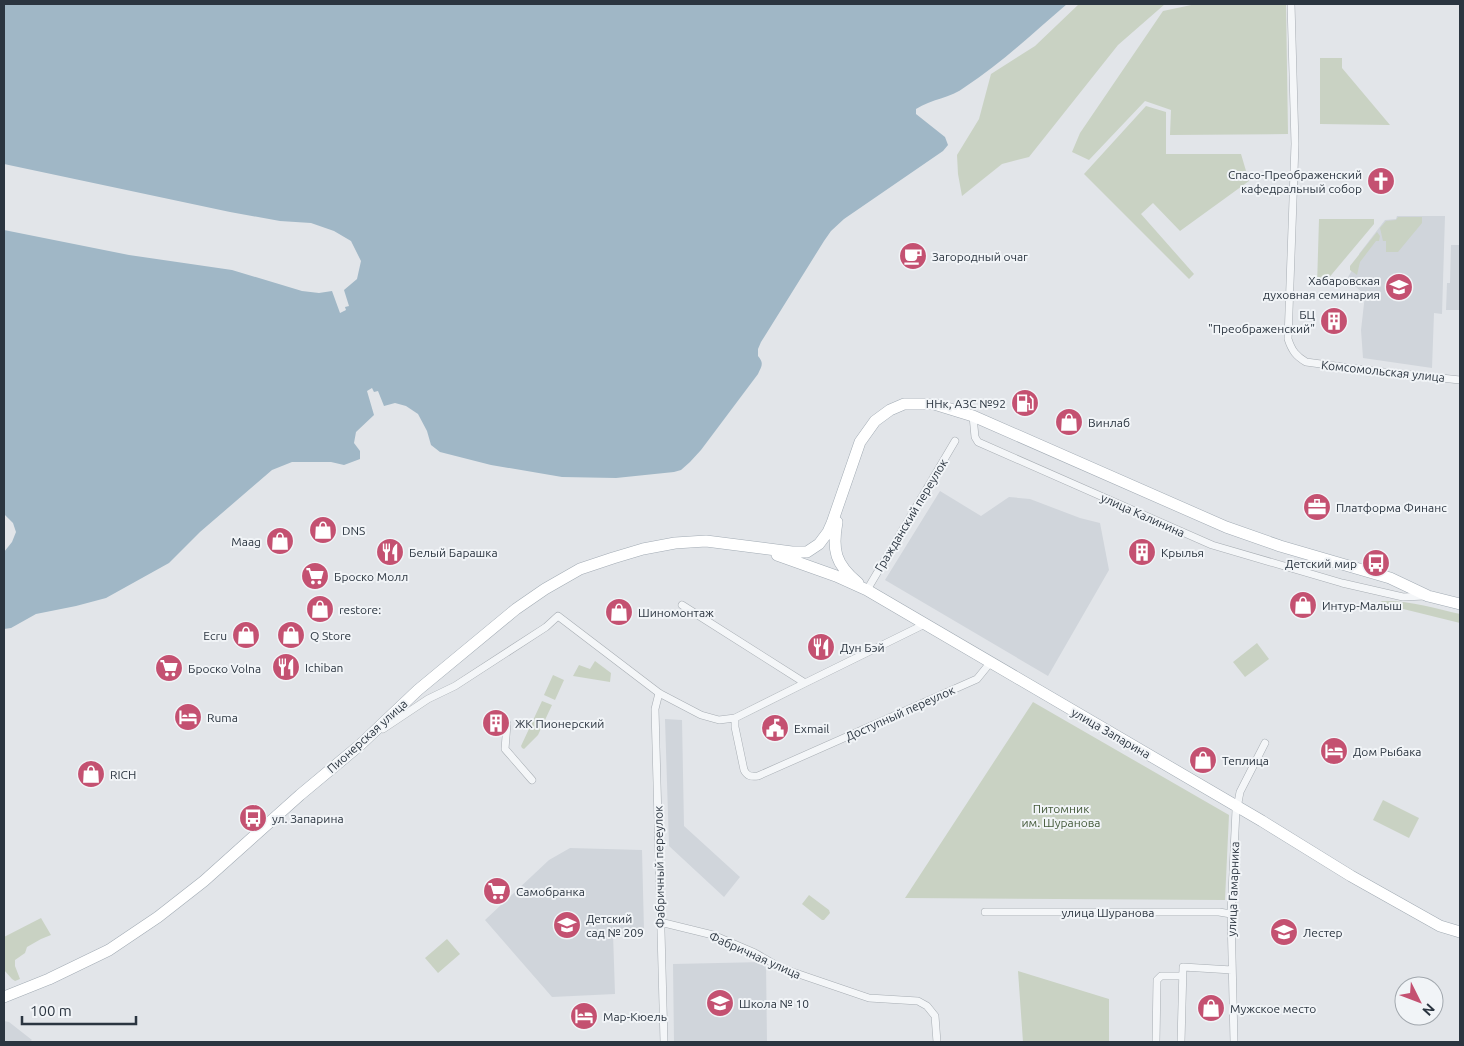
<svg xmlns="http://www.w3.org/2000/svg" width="1464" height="1046" font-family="Ubuntu,sans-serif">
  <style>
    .built { fill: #d0d5db }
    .green { fill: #c9d2c3 }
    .water { fill: #a0b7c6 }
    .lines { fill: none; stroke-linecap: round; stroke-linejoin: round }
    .street-casing { stroke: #a7adb3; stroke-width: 8 }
    .primary-casing { stroke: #a2abb4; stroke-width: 12 }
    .street { stroke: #f4f6f8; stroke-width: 7 }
    .primary { stroke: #fff; stroke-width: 11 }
    .labels { text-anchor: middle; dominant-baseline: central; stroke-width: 4; stroke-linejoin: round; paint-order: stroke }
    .poi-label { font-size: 12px; fill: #2b3540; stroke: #f1f4f7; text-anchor: start }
    .street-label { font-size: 12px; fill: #2b3540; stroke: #f1f4f7 }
    .park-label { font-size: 12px; fill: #445a3a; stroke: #f1f4f7 }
  </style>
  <rect width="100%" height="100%" fill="#e2e5e9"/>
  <path class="built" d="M1397,216H1445L1442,314L1434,313L1432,368L1363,358L1361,330L1365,295L1347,279L1360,256L1359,254L1385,220L1396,219Z
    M1451,245H1460V310H1446L1447,283H1450Z
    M940,491L981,516L1009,497L1030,499L1080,518L1100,523L1109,570L1048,676L885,580Z
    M665,719L682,720L684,826L740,877L724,897L669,846Z
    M570,848L642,850L644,931L613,933L615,994L552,997L485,920L549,860Z
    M766,962L767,1042H674L673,964Z
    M4,1021L9,1022L32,1040L29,1042H4Z"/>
  <path class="green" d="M1079,4H1165L1118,45L1029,157L1002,164L962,196L958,174L957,155L979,119L991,74L1035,46Z
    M1196,4H1286L1288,134L1170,135L1171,110L1145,101L1089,160L1072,152L1080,133L1163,11Z
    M1320,58H1342V68L1390,125L1320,124Z
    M1146,106L1166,112V154H1241L1249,181L1180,231L1153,203L1141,214L1194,274L1189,279L1084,174Z
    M1398,217H1422V223L1398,252H1386V241H1383L1380,228L1386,221L1396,220Z
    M1319,219H1374V224L1322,286H1317Z
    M1377,232L1380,236L1379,241H1376L1360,262L1357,275L1350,270V266Z
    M1382,601C1408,600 1435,608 1460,614V623L1379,603Z
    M1257,643L1269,659L1245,677L1233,662Z
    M595,661L611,673L610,682L573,676L579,665L590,669Z
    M553,675L564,680L555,700L544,695Z
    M542,701L552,705L538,735L524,749L522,748L521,746Z
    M1033,702L1229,815L1225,900L905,898Z
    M1383,800L1419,818L1409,838L1373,820Z
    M809,895L829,910L830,913L824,920H822L802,904Z
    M41,918L51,935L41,939L27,947L25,953L15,960V966L20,979L15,981L12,979L4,970V937Z
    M447,939L460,954L438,973L425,958Z
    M1018,971L1109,999V1042H1023Z"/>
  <path class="water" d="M4,4H1067C1034,32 1002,63 965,87C951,98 931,99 916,109V114L945,137L948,145L943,151L844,219L831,231L824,241L761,342L758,349V356C764,363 762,366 758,374L701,450L690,462L681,470L674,472L616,478L562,477L491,465L440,452L431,445L427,431L418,414L406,406L395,403L384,406L378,391L374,392L372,388L367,391L374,415L356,432L354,443L360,451V459L344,465L331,462H292L272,470L200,532L169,563L106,598L76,606L36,614L11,628L4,629V552L12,542L16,532L13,523L4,514V230L129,255L232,270L302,291L319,293L332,291L340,313L346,310L345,307L349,306L344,290L357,279L361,261L351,241L334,231L311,223L280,221L230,212L4,164Z"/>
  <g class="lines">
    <g class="street-casing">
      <path id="street" d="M1291,4L1295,144L1288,339C1292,351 1296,356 1306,362L1365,370L1460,380
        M973,416L975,437L978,442L1212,545L1342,583L1403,597L1425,596
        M867,590L955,441
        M682,605L805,683L925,624
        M659,693L655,709L664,1042
        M735,718V727L744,770C747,776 751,777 758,776L977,679L990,663
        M507,724L505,749L532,780
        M383,729L428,699L455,686L546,627L558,616L659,693L701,715L719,720L735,718L805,683
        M985,912H1219L1231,914
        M660,922L713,935L755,953L781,968L869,998L918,1001L927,1006L935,1016L937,1042
        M1156,1042L1157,980L1161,976H1182
        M1181,1042L1183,967L1232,970
        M1234,1042L1231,914L1236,810L1237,808L1240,792L1265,743"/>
    </g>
    <g class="primary-casing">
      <path id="primary" d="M837,522C832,550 835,564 858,583
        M777,555L836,576L867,590L1262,821L1351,876L1440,926L1460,932
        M4,997L49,979L109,950L158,917L204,881L300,795L360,745L418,690L516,609L545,589L580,569L613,558L643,549L675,543L706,541L792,552H807L819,544L828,532L832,523L860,442L875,421L890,410L904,404H934L973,416L1226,527L1280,546L1390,578L1428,596L1460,604"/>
    </g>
    <use href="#street" class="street"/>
    <use href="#primary" class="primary"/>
  </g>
  <defs>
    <g id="church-disc" transform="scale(1.4375)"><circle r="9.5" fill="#c45171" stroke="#f1f4f7"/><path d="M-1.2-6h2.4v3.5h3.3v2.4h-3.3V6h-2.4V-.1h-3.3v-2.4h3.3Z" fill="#fff"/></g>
    <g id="cafe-disc" transform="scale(1.4375)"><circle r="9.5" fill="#c45171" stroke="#f1f4f7"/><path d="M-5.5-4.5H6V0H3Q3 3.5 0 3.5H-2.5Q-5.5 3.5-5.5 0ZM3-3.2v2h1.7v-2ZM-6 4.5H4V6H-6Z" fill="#fff"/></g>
    <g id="university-disc" transform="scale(1.4375)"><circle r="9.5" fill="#c45171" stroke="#f1f4f7"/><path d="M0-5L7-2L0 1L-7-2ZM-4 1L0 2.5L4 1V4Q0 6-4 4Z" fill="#fff"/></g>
    <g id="building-disc" transform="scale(1.4375)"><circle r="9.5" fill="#c45171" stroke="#f1f4f7"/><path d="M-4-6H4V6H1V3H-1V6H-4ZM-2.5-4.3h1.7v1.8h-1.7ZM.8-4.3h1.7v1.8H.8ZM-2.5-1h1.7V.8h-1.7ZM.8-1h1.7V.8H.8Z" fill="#fff"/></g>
    <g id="fuel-disc" transform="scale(1.4375)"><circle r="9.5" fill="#c45171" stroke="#f1f4f7"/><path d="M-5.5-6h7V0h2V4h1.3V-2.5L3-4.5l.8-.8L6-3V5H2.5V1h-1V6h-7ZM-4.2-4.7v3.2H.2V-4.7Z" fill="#fff"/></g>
    <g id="shop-disc" transform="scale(1.4375)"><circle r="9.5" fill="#c45171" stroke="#f1f4f7"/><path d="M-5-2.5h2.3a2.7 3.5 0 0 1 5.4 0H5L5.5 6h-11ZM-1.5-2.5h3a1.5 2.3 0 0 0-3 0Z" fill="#fff"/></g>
    <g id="office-disc" transform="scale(1.4375)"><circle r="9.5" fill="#c45171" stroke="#f1f4f7"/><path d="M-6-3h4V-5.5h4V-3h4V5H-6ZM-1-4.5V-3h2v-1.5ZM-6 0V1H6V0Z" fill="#fff"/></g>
    <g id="restaurant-disc" transform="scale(1.4375)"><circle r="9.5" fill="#c45171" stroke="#f1f4f7"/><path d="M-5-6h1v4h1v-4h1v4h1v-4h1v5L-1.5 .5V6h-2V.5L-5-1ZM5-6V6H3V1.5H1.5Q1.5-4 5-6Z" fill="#fff"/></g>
    <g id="bus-disc" transform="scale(1.4375)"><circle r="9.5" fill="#c45171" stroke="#f1f4f7"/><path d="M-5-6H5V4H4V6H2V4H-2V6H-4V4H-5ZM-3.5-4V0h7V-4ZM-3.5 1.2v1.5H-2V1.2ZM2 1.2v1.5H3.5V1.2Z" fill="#fff"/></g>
    <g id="supermarket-disc" transform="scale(1.4375)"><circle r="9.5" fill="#c45171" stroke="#f1f4f7"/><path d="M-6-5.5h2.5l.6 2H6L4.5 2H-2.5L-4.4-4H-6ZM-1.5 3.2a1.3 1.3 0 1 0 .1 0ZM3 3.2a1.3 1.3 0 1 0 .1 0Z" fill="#fff"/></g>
    <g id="hotel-disc" transform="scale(1.4375)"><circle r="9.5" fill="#c45171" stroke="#f1f4f7"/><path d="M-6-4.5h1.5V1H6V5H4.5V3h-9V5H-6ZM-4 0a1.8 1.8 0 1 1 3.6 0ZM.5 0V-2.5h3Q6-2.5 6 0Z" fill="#fff"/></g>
    <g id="civic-disc" transform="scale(1.4375)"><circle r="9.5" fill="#c45171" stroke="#f1f4f7"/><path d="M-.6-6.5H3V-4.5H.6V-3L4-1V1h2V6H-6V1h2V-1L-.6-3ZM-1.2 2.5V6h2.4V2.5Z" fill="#fff"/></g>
    <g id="school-disc" transform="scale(1.4375)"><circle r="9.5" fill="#c45171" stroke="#f1f4f7"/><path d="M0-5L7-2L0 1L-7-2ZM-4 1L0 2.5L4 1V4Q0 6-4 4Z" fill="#fff"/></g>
  </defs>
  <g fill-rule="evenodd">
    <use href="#church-disc" x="1381" y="181"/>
    <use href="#cafe-disc" x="913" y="256"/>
    <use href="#university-disc" x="1399" y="287"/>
    <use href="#building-disc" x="1334" y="321"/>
    <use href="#fuel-disc" x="1025" y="403"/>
    <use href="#shop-disc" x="1069" y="422"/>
    <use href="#office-disc" x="1317" y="507"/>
    <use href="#shop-disc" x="323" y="530"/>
    <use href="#shop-disc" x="280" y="541"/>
    <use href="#restaurant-disc" x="390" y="552"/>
    <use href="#building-disc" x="1142" y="552"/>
    <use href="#bus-disc" x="1376" y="563"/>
    <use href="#supermarket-disc" x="315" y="576"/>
    <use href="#shop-disc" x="1303" y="605"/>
    <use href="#shop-disc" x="320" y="609"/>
    <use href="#shop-disc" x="619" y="612"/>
    <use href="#shop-disc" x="246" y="635"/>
    <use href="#shop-disc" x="291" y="635"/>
    <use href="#restaurant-disc" x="821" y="647"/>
    <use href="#restaurant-disc" x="286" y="667"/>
    <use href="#supermarket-disc" x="169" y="668"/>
    <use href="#hotel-disc" x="188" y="717"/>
    <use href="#building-disc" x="496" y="723"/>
    <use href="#civic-disc" x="775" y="728"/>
    <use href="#hotel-disc" x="1334" y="751"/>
    <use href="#shop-disc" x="1203" y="760"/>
    <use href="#shop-disc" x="91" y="774"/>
    <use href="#bus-disc" x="253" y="818"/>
    <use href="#supermarket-disc" x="497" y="891"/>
    <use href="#school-disc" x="567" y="925"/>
    <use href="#school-disc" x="1284" y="932"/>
    <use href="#school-disc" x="720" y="1003"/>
    <use href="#shop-disc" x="1211" y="1008"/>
    <use href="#hotel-disc" x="584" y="1016"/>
  </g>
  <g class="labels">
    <g class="poi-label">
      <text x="1362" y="174" text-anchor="end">Спасо-Преображенский<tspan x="1362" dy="14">кафедральный собор</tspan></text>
      <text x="932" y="256">Загородный очаг</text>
      <text x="1380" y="280" text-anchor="end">Хабаровская<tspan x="1380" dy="14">духовная семинария</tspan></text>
      <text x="1315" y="314" text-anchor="end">БЦ<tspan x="1315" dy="14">"Преображенский"</tspan></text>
      <text x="1006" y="403" text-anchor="end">ННк, АЗС №92</text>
      <text x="1088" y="422">Винлаб</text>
      <text x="1336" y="507">Платформа Финанс</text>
      <text x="342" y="530">DNS</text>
      <text x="261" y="541" text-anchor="end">Maag</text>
      <text x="409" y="552">Белый Барашка</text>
      <text x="1161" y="552">Крылья</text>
      <text x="1357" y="563" text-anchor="end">Детский мир</text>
      <text x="334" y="576">Броско Молл</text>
      <text x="1322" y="605">Интур-Малыш</text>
      <text x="339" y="609">restore:</text>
      <text x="638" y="612">Шиномонтаж</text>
      <text x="227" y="635" text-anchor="end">Ecru</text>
      <text x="310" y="635">Q Store</text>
      <text x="840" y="647">Дун Бэй</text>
      <text x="305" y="667">Ichiban</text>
      <text x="188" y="668">Броско Volna</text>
      <text x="207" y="717">Ruma</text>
      <text x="515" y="723">ЖК Пионерский</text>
      <text x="794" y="728">Exmail</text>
      <text x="1353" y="751">Дом Рыбака</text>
      <text x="1222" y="760">Теплица</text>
      <text x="110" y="774">RICH</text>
      <text x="272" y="818">ул. Запарина</text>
      <text x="516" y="891">Самобранка</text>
      <text x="586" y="918">Детский<tspan x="586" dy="14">сад № 209</tspan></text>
      <text x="1303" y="932">Лестер</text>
      <text x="739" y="1003">Школа № 10</text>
      <text x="1230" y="1008">Мужское место</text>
      <text x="603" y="1016">Мар-Кюель</text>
    </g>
    <g class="street-label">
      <text transform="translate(1383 371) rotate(6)">Комсомольская улица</text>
      <text transform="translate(911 515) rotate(-59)">Гражданский переулок</text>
      <text transform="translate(1143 515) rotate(24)">улица Калинина</text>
      <text transform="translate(900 713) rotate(-24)">Доступный переулок</text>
      <text transform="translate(1111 733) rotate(30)">улица Запарина</text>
      <text transform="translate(367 736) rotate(-42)">Пионерская улица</text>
      <text transform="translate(659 867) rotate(-91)">Фабричный переулок</text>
      <text transform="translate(1233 889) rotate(-88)">улица Гамарника</text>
      <text x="1108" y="912">улица Шуранова</text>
      <text transform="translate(755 955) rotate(24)">Фабричная улица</text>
    </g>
    <g class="park-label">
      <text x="1061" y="808">Питомник<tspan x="1061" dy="14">им. Шуранова</tspan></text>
    </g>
  </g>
  <rect width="1464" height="1046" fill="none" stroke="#2b3540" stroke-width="10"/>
  <g transform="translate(1419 1001) rotate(132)"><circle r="24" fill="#f1f4f7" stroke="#a2a8ae"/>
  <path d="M0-4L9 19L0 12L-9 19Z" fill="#c45171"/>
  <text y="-8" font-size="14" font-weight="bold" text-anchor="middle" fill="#2b3540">N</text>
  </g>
  <path d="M22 1016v8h114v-8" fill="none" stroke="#2b3540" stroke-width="2.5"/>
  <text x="30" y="1016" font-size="15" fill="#2b3540" stroke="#f1f4f7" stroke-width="4" paint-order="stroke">100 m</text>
</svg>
